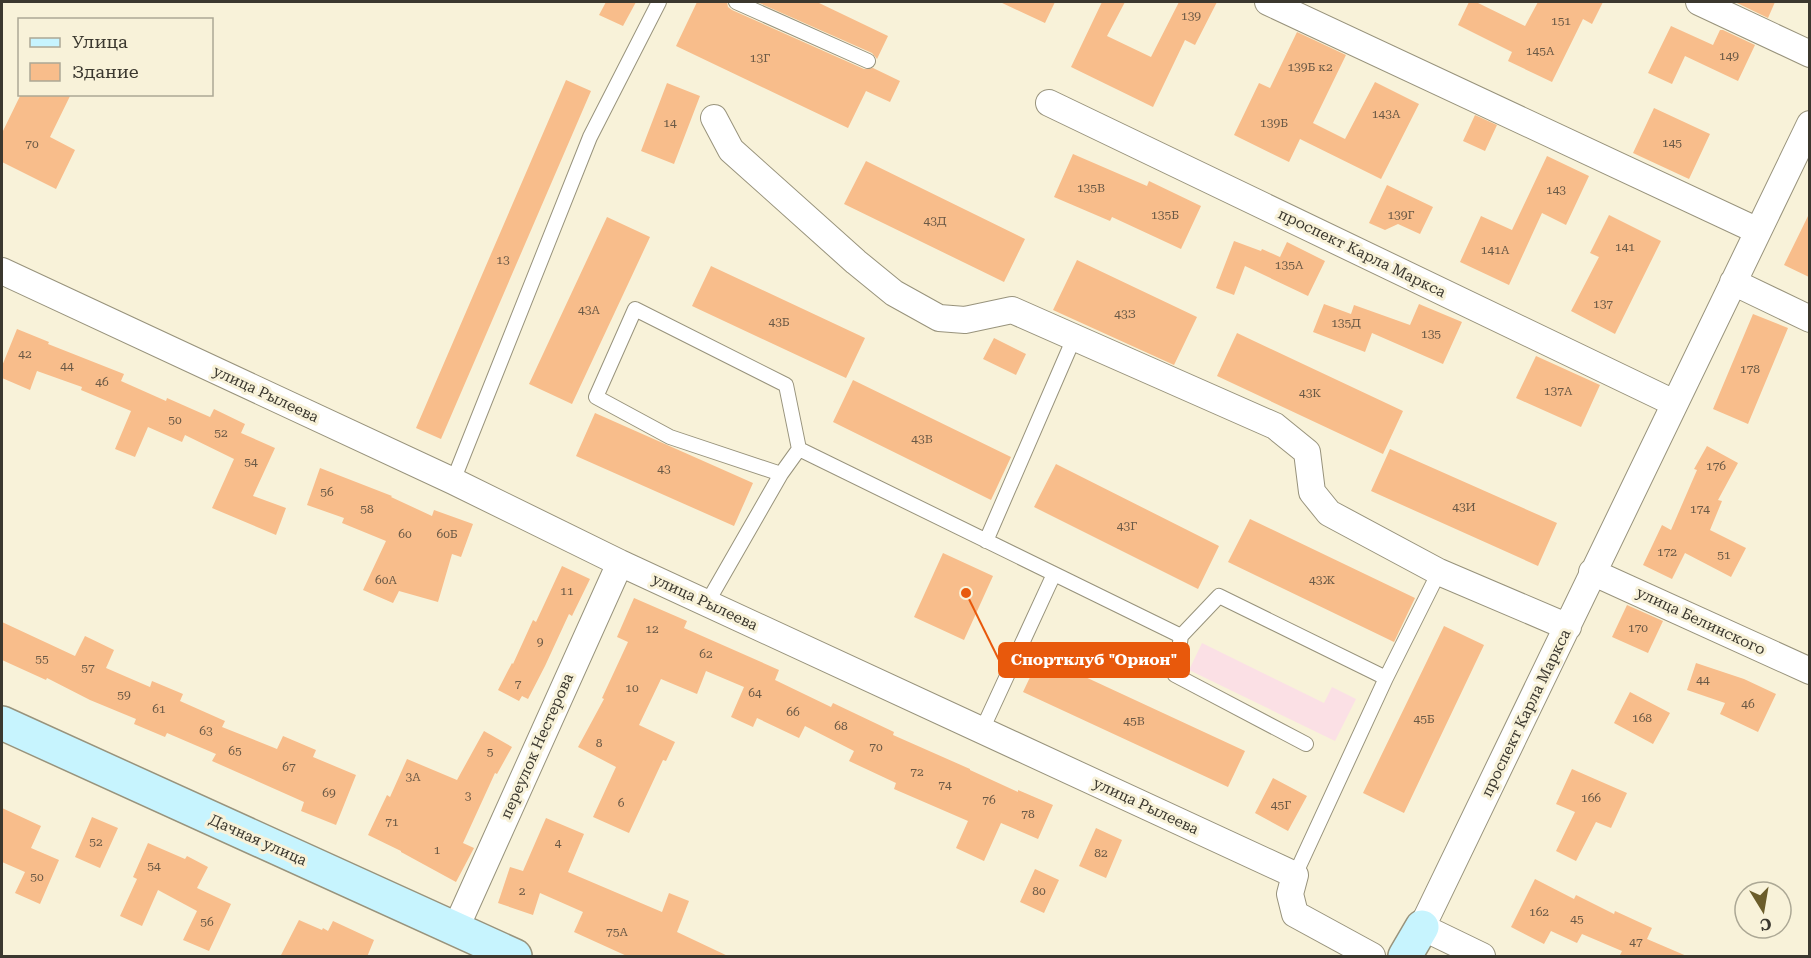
<svg xmlns="http://www.w3.org/2000/svg" width="1811" height="958" font-family="'Roboto Serif',serif">
  <style>
    .industrial { fill: #fbe0e5 }
    .building { fill: #f8bd8b }
    .lines { fill: none; stroke-linecap: round; stroke-linejoin: round }
    .lane-casing { stroke: #98937c; stroke-width: 16 }
    .street-casing { stroke: #98937c; stroke-width: 28 }
    .secondary-casing { stroke: #98937c; stroke-width: 36 }
    .lane { stroke: #fff; stroke-width: 14 }
    .street { stroke: #fff; stroke-width: 26 }
    .secondary { stroke: #c7f4fe; stroke-width: 33 }
    .labels { text-anchor: middle; dominant-baseline: central; stroke-width: 6; stroke-linejoin: round; paint-order: stroke }
    .number-label { font-size: 12px; fill: #6a5946 }
    .street-label { font-size: 15px; fill: #3b382f; stroke: #f8f2d9 }
    .leader { fill: none; stroke: #e8590c; stroke-width: 2 }
    .callout-dot { fill: #e8590c; stroke: #f8f2d9; stroke-width: 2 }
    .callout { fill: #e8590c; stroke: #e8590c; stroke-width: 2 }
    .callout-label { font-size: 16px; text-anchor: middle; font-weight: bold; fill: #fff }
  </style>
  <rect width="100%" height="100%" fill="#f8f2d9"/>
  <path class="industrial" d="M1202,643L1324,703L1332,687L1356,699L1335,741L1189,670Z"/>
  <path class="building" d="M606,2H636L623,26L599,15Z
    M697,2H727L728,7L732,10L864,69L873,68L900,81L890,102L866,91L848,128L676,46Z
    M757,2H817L888,36L877,59L872,53Z
    M1000,2H1055L1045,23Z
    M1102,2H1125L1107,36L1151,57L1179,2H1217L1195,45L1185,40L1153,107L1071,67Z
    M1469,2H1476L1525,26L1538,2H1603L1592,24L1583,19L1552,82L1508,61L1512,52L1458,25Z
    M1735,2H1775L1768,18Z
    M1671,26L1713,45L1720,30H1723L1755,45L1738,81L1685,56L1672,84L1648,73Z
    M1297,32L1346,55L1313,123L1345,139L1375,82L1419,104L1381,179L1300,139L1289,162L1234,135L1259,83L1270,88Z
    M566,80L591,91L441,439L416,428Z
    M667,83L700,96L674,164L641,151Z
    M21,94H71L50,137L75,150L56,189L2,162V133Z
    M1654,108L1710,134L1689,179L1633,153Z
    M1475,115L1497,125L1485,151L1463,141Z
    M1073,154L1147,186L1149,181L1201,206L1181,249L1112,217L1110,221L1054,197Z
    M1547,156L1589,176L1566,225L1542,213L1509,285L1460,262L1481,216L1512,230Z
    M866,161L1025,239L1004,282L844,204Z
    M1387,185L1433,207L1420,234L1398,224L1385,230L1369,223Z
    M1809,214V277L1784,265Z
    M1609,215L1661,241L1615,334L1571,311L1599,257L1590,253Z
    M607,217L650,237L572,404L529,384Z
    M1234,241L1261,251L1262,249L1280,257L1287,242L1325,261L1308,296L1245,266L1234,295L1216,288Z
    M1077,260L1197,317L1174,365L1053,310Z
    M711,266L865,338L846,378L692,306Z
    M1324,304L1351,314L1354,305L1410,325L1419,304L1462,322L1443,364L1372,333L1365,352L1313,332Z
    M1753,314L1788,328L1748,424L1713,409Z
    M17,329L49,342L48,344L124,374L121,381L166,401L167,398L210,417L214,409L245,424L241,433L275,448L253,496L286,508L276,535L212,508L234,459L185,435L182,442L148,427L135,457L115,449L131,411L81,390L82,387L37,371L30,390L2,378V366Z
    M1237,333L1403,411L1383,454L1217,376Z
    M994,338L1026,354L1016,375L983,359Z
    M1536,356L1600,385L1581,427L1516,398Z
    M853,380L1011,457L991,500L833,422Z
    M595,413L753,483L734,526L576,456Z
    M1707,446L1738,463L1718,500L1722,501L1710,530L1746,548L1731,577L1685,553L1672,579L1643,565L1662,525L1671,530L1697,470L1694,469Z
    M1390,449L1557,523L1538,566L1371,491Z
    M1056,464L1219,546L1198,589L1034,507Z
    M320,468L392,496L391,497L432,516L434,510L473,524L461,557L452,554L438,602L399,591L393,603L363,590L386,541L342,523L344,518L307,505Z
    M1250,519L1415,598L1394,642L1228,562Z
    M943,553L993,576L964,640L914,617Z
    M562,566L590,579L572,616L569,614L545,666L528,699L522,696L519,701L498,690L512,663L513,664L533,620L536,622Z
    M634,598L687,621L684,628L779,670L775,680L831,707L833,703L894,732L893,735L970,769V770L1018,792V790L1053,805L1038,839L1001,823L984,861L956,848L968,821L894,789L896,783L849,761L854,751L805,726L799,738L757,718L753,727L731,717L744,687L706,671L697,694L661,679L639,725L675,742L666,761L663,760L629,833L593,817L616,767L578,747L604,699L602,698L628,642L617,637Z
    M1627,605L1663,621L1648,653L1612,637Z
    M2,622L75,656L85,636L114,650L106,668L150,687L152,681L183,694L180,701L225,721L222,727L277,749L283,736L316,750L313,757L356,775L336,825L301,811L304,802L212,761L216,754L167,733L165,737L134,724L136,719L90,700L47,678L46,680L2,660Z
    M1444,626L1484,645L1404,813L1363,793Z
    M1040,656L1245,751L1228,787L1023,692Z
    M1696,663L1744,679L1776,694L1758,732L1720,714L1725,703L1687,690Z
    M1630,692L1670,713L1653,744L1614,723Z
    M484,731L512,747L497,774L495,773L463,843L474,848L456,882L401,852V851L368,835L387,795L390,797L407,759L457,780Z
    M1572,769L1627,793L1611,828L1596,822L1576,861L1556,851L1575,812L1556,804Z
    M1273,778L1307,796L1288,831L1255,813Z
    M2,808L41,826L31,848L59,860L40,904L15,893L25,872L2,862Z
    M92,817L118,828L100,868L75,857Z
    M546,818L584,834L568,872L662,912L669,893L689,901L677,932L730,957H629L574,932L583,912L540,893L533,915L498,903L510,867L523,871Z
    M1096,828L1122,840L1106,878L1079,866Z
    M148,843L185,859L187,856L208,867L197,888L231,904L209,951L183,940L197,911L158,890L142,926L120,916L137,879L133,877Z
    M1035,869L1059,880L1044,913L1020,902Z
    M1535,879L1574,899L1576,895L1614,914L1615,911L1652,928L1647,939L1689,957H1619L1622,951L1582,934L1577,943L1551,931L1544,944L1511,927Z
    M299,920L322,930L323,928L328,931L333,921L374,940L367,957H280Z"/>
  <g class="lines">
    <g class="lane-casing">
      <path id="lane" d="M736,2L868,61
        M799,449L781,474L670,437L596,397L635,309L786,385L799,449L1181,636L1219,596L1386,678
        M453,481L590,137L659,2
        M986,541L1074,338
        M707,603L781,474
        M1181,636L1175,675L1306,744
        M982,730L1054,574
        M1295,875L1386,678L1439,572"/>
    </g>
    <g class="street-casing">
      <path id="street" d="M1268,2L1758,231
        M1699,2L1810,54
        M1049,103L1674,403
        M714,118L731,150L856,262L894,293L939,318L965,320L1012,310L1275,426L1307,452L1312,492L1329,513L1439,572L1568,627
        M2,271L453,481L620,563L1295,875L1290,894L1295,914L1372,956
        M1733,282L1810,319
        M1592,572L1810,671
        M455,930L620,563
        M1482,956L1422,927L1810,124"/>
    </g>
    <g class="secondary-casing">
      <path id="secondary" d="M2,723L515,956
        M1405,956L1422,927"/>
    </g>
    <use href="#lane" class="lane"/>
    <use href="#street" class="street"/>
    <use href="#secondary" class="secondary"/>
  </g>
  <g class="labels">
    <g class="number-label">
      <text x="1191" y="16">139</text>
      <text x="1561" y="21">151</text>
      <text x="1540" y="51">145А</text>
      <text x="1729" y="56">149</text>
      <text x="760" y="58">13Г</text>
      <text x="1310" y="67">139Б к2</text>
      <text x="1386" y="114">143А</text>
      <text x="670" y="123">14</text>
      <text x="1274" y="123">139Б</text>
      <text x="1672" y="143">145</text>
      <text x="32" y="144">70</text>
      <text x="1091" y="188">135В</text>
      <text x="1556" y="190">143</text>
      <text x="1165" y="215">135Б</text>
      <text x="1401" y="215">139Г</text>
      <text x="935" y="221">43Д</text>
      <text x="1625" y="247">141</text>
      <text x="1495" y="250">141А</text>
      <text x="503" y="260">13</text>
      <text x="1289" y="265">135А</text>
      <text x="1603" y="304">137</text>
      <text x="589" y="310">43А</text>
      <text x="1125" y="314">43З</text>
      <text x="779" y="322">43Б</text>
      <text x="1346" y="323">135Д</text>
      <text x="1431" y="334">135</text>
      <text x="25" y="354">42</text>
      <text x="67" y="366">44</text>
      <text x="1750" y="369">178</text>
      <text x="102" y="382">46</text>
      <text x="1558" y="391">137А</text>
      <text x="1310" y="393">43К</text>
      <text x="175" y="420">50</text>
      <text x="221" y="433">52</text>
      <text x="922" y="439">43В</text>
      <text x="251" y="462">54</text>
      <text x="1716" y="466">176</text>
      <text x="664" y="469">43</text>
      <text x="327" y="492">56</text>
      <text x="1464" y="507">43И</text>
      <text x="367" y="509">58</text>
      <text x="1700" y="509">174</text>
      <text x="1127" y="526">43Г</text>
      <text x="405" y="534">60</text>
      <text x="447" y="534">60Б</text>
      <text x="1667" y="552">172</text>
      <text x="1724" y="555">51</text>
      <text x="386" y="580">60А</text>
      <text x="1322" y="580">43Ж</text>
      <text x="567" y="591">11</text>
      <text x="1638" y="628">170</text>
      <text x="652" y="629">12</text>
      <text x="540" y="642">9</text>
      <text x="706" y="654">62</text>
      <text x="42" y="659">55</text>
      <text x="88" y="668">57</text>
      <text x="1703" y="680">44</text>
      <text x="518" y="684">7</text>
      <text x="632" y="688">10</text>
      <text x="755" y="693">64</text>
      <text x="124" y="695">59</text>
      <text x="1748" y="704">46</text>
      <text x="159" y="709">61</text>
      <text x="793" y="712">66</text>
      <text x="1642" y="718">168</text>
      <text x="1424" y="719">45Б</text>
      <text x="1134" y="721">45В</text>
      <text x="841" y="726">68</text>
      <text x="206" y="731">63</text>
      <text x="599" y="743">8</text>
      <text x="876" y="747">70</text>
      <text x="235" y="751">65</text>
      <text x="490" y="752">5</text>
      <text x="289" y="767">67</text>
      <text x="917" y="772">72</text>
      <text x="413" y="777">3А</text>
      <text x="945" y="785">74</text>
      <text x="329" y="793">69</text>
      <text x="468" y="796">3</text>
      <text x="1591" y="798">166</text>
      <text x="989" y="800">76</text>
      <text x="621" y="803">6</text>
      <text x="1281" y="805">45Г</text>
      <text x="1028" y="814">78</text>
      <text x="392" y="822">71</text>
      <text x="96" y="842">52</text>
      <text x="558" y="843">4</text>
      <text x="437" y="850">1</text>
      <text x="1101" y="853">82</text>
      <text x="154" y="866">54</text>
      <text x="37" y="877">50</text>
      <text x="522" y="891">2</text>
      <text x="1039" y="891">80</text>
      <text x="1539" y="912">162</text>
      <text x="1577" y="919">45</text>
      <text x="207" y="922">56</text>
      <text x="617" y="932">75А</text>
      <text x="1636" y="942">47</text>
    </g>
    <g class="street-label">
      <text transform="translate(1362 253) rotate(26)">проспект Карла Маркса</text>
      <text transform="translate(266 394) rotate(25)">улица Рылеева</text>
      <text transform="translate(705 602) rotate(25)">улица Рылеева</text>
      <text transform="translate(1701 621) rotate(25)">улица Белинского</text>
      <text transform="translate(1526 713) rotate(-64)">проспект Карла Маркса</text>
      <text transform="translate(537 746) rotate(-66)">переулок Нестерова</text>
      <text transform="translate(1146 806) rotate(25)">улица Рылеева</text>
      <text transform="translate(258 840) rotate(24)">Дачная улица</text>
    </g>
  </g>
  <path class="leader" d="M966 593L999 660"/>
  <circle class="callout-dot" cx="966" cy="593" r="6"/>
  <rect class="callout" x="999" y="643" width="190" height="34" rx="6"/>
  <g class="callout-label">
    <text x="1094" y="665">Спортклуб "Орион"</text>
  </g>
  <rect width="1811" height="958" fill="none" stroke="#3b382f" stroke-width="6"/>
  <rect x="18" y="18" width="195" height="78" fill="#f8f2d9" stroke="#aca895" stroke-width="1.5"/>
  <rect x="30" y="38" width="30" height="9" fill="#c7f4fe" stroke="#aca895" stroke-width="1.5"/>
  <text x="72" y="48" font-size="18" fill="#3b382f">Улица</text>
  <rect x="30" y="63" width="30" height="18" fill="#f8bd8b" stroke="#aca895" stroke-width="1.5"/>
  <text x="72" y="78" font-size="18" fill="#3b382f">Здание</text>
  <g transform="translate(1763 910) rotate(169)"><circle r="28" fill="#f8f2d9" stroke="#aca895" stroke-width="1.5"/>
  <path d="M0-4.5L10 22L0 15L-10 22Z" fill="#6b5d2b"/>
  <text y="-9" font-size="16" font-weight="bold" text-anchor="middle" fill="#3b382f">С</text>
  </g>
</svg>
